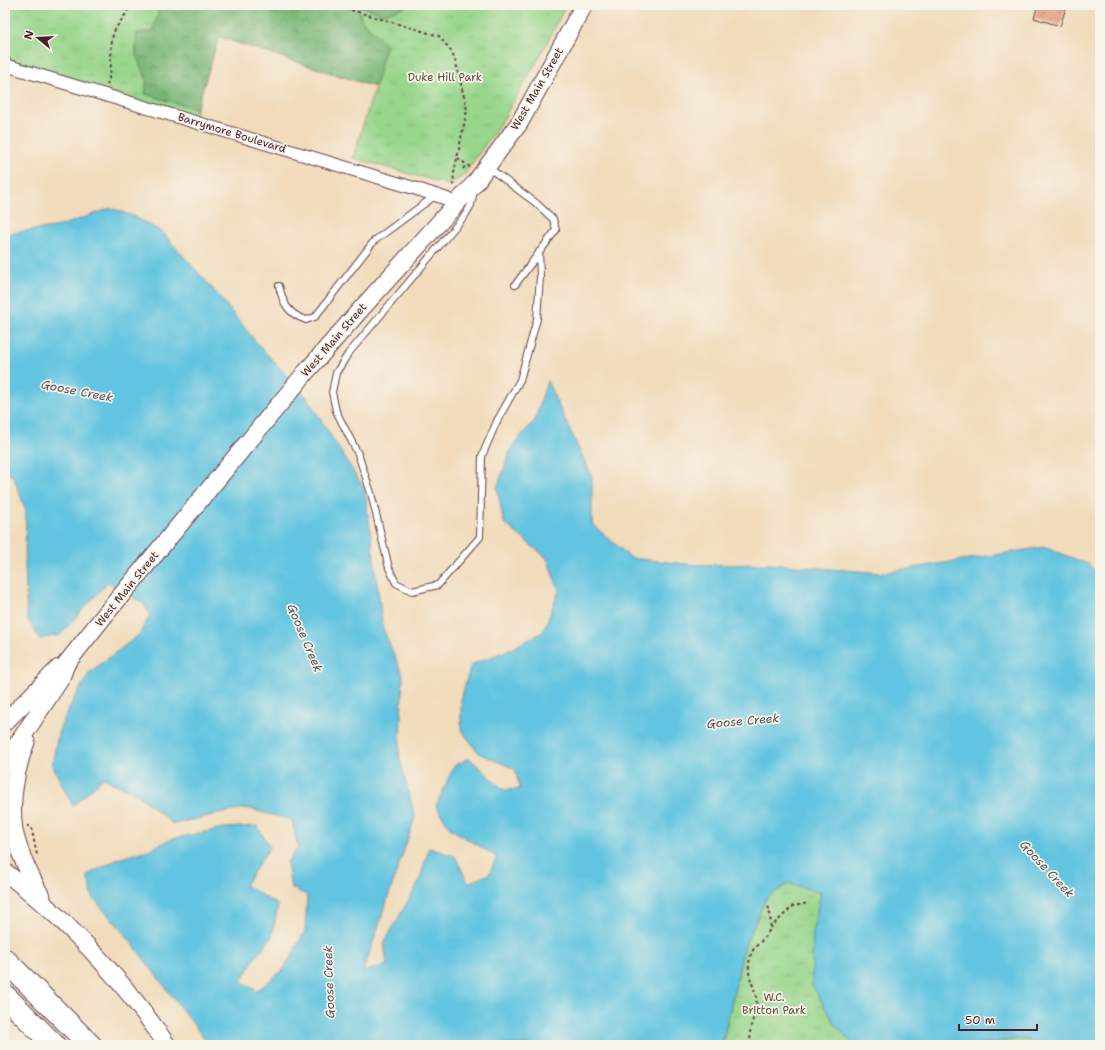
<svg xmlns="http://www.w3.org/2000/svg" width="1105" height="1050" font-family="'Shantell Sans',sans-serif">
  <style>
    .grass { fill: url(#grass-tufts); stroke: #717a5c }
    .forest { fill: url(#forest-crowns); stroke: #626b52 }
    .water { fill: #62c4e0; stroke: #567286 }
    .building { fill: url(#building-cross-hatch) }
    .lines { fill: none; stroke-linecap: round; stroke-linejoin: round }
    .lane-casing { stroke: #633b41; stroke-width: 8 }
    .street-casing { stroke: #633b41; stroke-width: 14 }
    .secondary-casing { stroke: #633b41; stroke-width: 19 }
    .highway-casing { stroke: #633b41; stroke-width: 24 }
    .path { stroke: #633b41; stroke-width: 2; stroke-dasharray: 3 3; stroke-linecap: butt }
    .lane { stroke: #fff; stroke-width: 6 }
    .street { stroke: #fff; stroke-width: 12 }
    .secondary { stroke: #fff; stroke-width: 17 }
    .highway { stroke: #fff; stroke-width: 22 }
    .labels { text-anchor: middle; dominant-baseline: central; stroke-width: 3.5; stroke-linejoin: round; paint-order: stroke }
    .park-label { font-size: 11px; fill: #5e4d43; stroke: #f7f3e8 }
    .street-label { font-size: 11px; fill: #4a1f2b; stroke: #f7f3e8 }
    .water-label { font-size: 12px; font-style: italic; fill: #515161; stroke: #f7f3e8 }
  </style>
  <defs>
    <pattern id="grass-tufts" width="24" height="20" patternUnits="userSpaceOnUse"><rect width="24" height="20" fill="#98d68c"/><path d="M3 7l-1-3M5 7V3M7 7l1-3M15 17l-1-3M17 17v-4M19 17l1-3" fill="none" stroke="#84b779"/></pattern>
    <pattern id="forest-crowns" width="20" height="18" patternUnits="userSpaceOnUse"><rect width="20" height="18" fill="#7ab778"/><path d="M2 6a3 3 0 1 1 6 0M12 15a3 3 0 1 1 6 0" fill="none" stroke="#669463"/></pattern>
    <pattern id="building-cross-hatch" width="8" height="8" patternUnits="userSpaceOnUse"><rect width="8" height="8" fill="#e2936f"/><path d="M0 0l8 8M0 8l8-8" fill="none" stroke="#b9775b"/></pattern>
  </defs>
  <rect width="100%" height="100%" fill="#f7f3e8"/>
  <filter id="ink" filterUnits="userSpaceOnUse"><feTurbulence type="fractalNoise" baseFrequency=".025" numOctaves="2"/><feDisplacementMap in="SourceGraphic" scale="8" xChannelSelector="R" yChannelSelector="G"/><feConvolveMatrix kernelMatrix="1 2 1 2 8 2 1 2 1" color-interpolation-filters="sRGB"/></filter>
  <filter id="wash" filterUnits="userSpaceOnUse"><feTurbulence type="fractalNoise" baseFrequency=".012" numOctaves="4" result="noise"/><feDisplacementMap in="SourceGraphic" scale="16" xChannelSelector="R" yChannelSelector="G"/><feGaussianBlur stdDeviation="0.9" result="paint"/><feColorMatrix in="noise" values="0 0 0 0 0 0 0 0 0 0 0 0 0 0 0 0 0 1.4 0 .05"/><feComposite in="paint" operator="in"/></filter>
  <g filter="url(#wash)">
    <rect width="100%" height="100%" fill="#f1dbbb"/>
    <path class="grass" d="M5,5H357L384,14L410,5H566L539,58L502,121L464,175L449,185L353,158L375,87L219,37L194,117L5,61Z
      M789,883L821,893L813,930L835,1024L854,1045H722L744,947L766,898Z
      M1018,1039L1058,1045H977Z"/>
    <path class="forest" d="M160,5H410L384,14L359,6L361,19L386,45L375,87L219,37L196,109L145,94C150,73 138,69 136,52C135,46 137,39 137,33L153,31Z"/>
    <path class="water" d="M111,208L135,217L162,232L219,296L260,347L306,396L365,490L383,629L403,676L399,756L415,817L363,972L387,965L384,943L419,882L429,848L455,856L468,883L489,874L497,857L451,829L436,806L454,766L469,758L504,790L520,789L515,769L480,754L461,730V699L471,665L509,650L543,632L559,591L547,558L504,523L497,488L512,446L535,420L547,381L592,477V524L631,558L694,565L769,564L882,573L1044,547L1088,564L1100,575V1045H1058L1018,1039L977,1045H854L835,1024L812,985L813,930L821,893L789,883L766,898L744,947L722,1045H209L122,930L93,898L87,875L118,859L148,850L172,839L224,828L257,826L270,847L245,885L278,905L272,936L255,958L241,981L257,991L284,969L305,931L307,895L291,888L287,862L298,847L292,820L246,808L173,824L138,795L103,778L73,806L52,765L59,730L74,699L90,672L139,635L150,615L144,604L108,582L60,635L40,639L27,619L25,564L26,511L13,476L5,472V234L60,226Z"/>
    <g id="blocks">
      <path class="building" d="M1038,5H1067L1060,26L1034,18Z"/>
    </g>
  </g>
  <g filter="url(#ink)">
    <use href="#blocks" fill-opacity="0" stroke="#633b41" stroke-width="1"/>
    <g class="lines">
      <g class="lane-casing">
        <path id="lane" d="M489,168L536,203L553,219L556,230L515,285
          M474,191L471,205L466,214L348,354L336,373L332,392L336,411L358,454L371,493L389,568L396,583L412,591L438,585L480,537L482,456L497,421L520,380L537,319L540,276L539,252
          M279,286C283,303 288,314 306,320L315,317L374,241L436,195"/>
      </g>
      <g class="street-casing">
        <path id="street" d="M5,65L417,189L447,199L457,204"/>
      </g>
      <g class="secondary-casing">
        <path id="secondary" d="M5,722L59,668
          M26,742C15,770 8,809 16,839C22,860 32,879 42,898
          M5,763L61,678L66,664L104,616L306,372L361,309L475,183L520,122L584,5
          M5,872C70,922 121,977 167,1045"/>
      </g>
      <g class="highway-casing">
        <path id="highway" d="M5,960L90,1045
          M5,996L54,1045"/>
      </g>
      <path class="path" d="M94,5H105
        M210,5L215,6L227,5
        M334,5L439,36L452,52L456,63L467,110L454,173L453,187
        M107,85C114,65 109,53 113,35C116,24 127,16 130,5
        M458,158L471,168
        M463,169L466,165
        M27,826H31L37,855
        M770,928L793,906L809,903
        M751,1045C751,1041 750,1037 750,1033C751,1021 758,1010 756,997C753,980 746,978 750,958C752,946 762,943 767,934C773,926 770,914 768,905"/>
      <use href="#lane" class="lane"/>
      <use href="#street" class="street"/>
      <use href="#secondary" class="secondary"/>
      <use href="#highway" class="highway"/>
    </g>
  </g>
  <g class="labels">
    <g class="park-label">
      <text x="445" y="77">Duke Hill Park</text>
      <text x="774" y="997">W.C.<tspan x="774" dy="13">Britton Park</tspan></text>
    </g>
    <g class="street-label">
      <text transform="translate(537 89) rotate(-60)">West Main Street</text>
      <text transform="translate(232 133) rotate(17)">Barrymore Boulevard</text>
      <text transform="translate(334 340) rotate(-49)">West Main Street</text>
      <text transform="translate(127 589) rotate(-51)">West Main Street</text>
    </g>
    <g class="water-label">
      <text transform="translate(77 391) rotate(11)">Goose Creek</text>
      <text transform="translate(305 638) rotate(67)">Goose Creek</text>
      <text transform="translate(743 721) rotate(-5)">Goose Creek</text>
      <text transform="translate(1047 869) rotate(47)">Goose Creek</text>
      <text transform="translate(329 982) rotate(-92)">Goose Creek</text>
    </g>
  </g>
  <rect width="1105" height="1050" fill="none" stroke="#f7f3e8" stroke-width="20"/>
  <g transform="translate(38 38) rotate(288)" stroke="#f7f3e8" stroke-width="3" paint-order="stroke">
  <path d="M0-3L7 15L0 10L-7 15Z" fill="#4a1f2b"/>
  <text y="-6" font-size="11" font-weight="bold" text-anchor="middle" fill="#4a1f2b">N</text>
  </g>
  <path d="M959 1024v6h78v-6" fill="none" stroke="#4a1f2b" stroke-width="2"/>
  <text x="965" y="1024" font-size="12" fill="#4a1f2b" stroke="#f7f3e8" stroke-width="3" paint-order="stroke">50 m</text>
</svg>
